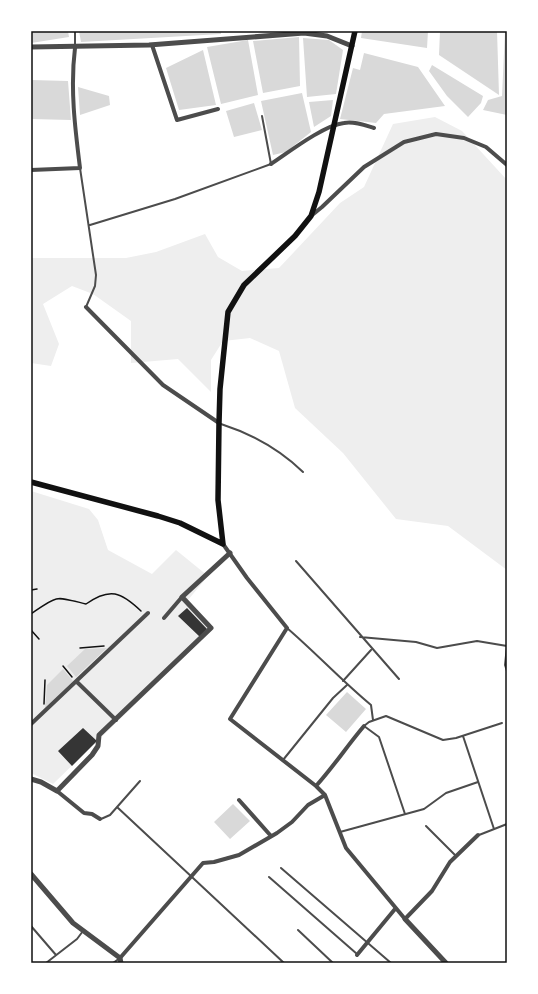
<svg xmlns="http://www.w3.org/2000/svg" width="538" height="994" font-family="'Archivo Narrow',sans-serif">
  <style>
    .green { fill: #eee }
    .water { fill: #d9d9d9 }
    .building { fill: #353535 }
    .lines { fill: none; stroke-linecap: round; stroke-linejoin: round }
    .path { stroke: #111; stroke-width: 1.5 }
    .service { stroke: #4c4c4c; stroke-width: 2 }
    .minor { stroke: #4c4c4c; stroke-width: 4 }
    .tertiary { stroke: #4c4c4c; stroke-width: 5 }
    .secondary { stroke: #111; stroke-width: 5.5 }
    .neatline { fill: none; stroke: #111; stroke-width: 1.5 }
  </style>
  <rect width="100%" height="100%" fill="#fff"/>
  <path class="green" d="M435,117L462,131L507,180V570L448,526L396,519L343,453L295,408L279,351L250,338L223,341L211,360V392L178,359L131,363V321L93,294L72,286L43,304L59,344L51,366L31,363V258H126L156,252L205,234L218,257L242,271L279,268L340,203L364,187L393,124Z
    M31,491L89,509L98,520L108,550L152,574L176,550L208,576L188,600L213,629L53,784L31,773Z"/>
  <path class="water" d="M31,31H68L69,37L31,43Z
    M79,31H221V34L81,42Z
    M362,31H428L427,48L361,38Z
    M440,31H497L499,95L439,55Z
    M505,31H507V115L483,110L488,100L502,96Z
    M299,37L300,86L263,93L253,41Z
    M303,38L329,40L343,50L336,94L307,97Z
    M248,40L258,95L221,104L207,47Z
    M203,50L216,105L179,110L166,68Z
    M364,53L418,67L445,106L384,114L376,123L340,119L353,68L360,70Z
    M432,65L483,96L481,103L468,117L447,96L429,71Z
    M31,80L68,81L71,120L31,119Z
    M78,87L109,96L110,105L80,115Z
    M302,93L311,132L286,152L273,155L261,101Z
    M333,100L331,116L314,127L309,102Z
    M254,103L262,130L234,137L226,111Z
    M107,648L76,677L67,666L85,649Z
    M63,669L73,681L45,708L47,685Z
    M347,692L366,709L346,732L326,715Z
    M233,804L250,821L230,839L214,822Z"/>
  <path class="building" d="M187,608L207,629L200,637L178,616Z
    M83,728L97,741L72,766L58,751Z"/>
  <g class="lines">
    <path class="path" d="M31,590L37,589
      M31,614C58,595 54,596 86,604C110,587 121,592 141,611
      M31,630L39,639
      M80,648L104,646
      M63,666L72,677
      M44,704L45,680"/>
    <path class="service" d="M75,31V45
      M80,168L96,275L95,286L86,307
      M90,225L175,199L271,164L262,116
      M221,424C252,434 279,449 303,472
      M296,561L399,679
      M287,628C316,653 342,681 371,705L373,720
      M360,637L416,642L437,648L477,641L507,646L505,665L507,671
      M343,681L371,650
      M463,736L494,829
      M283,760L333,698L347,685
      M117,807L284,963
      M405,814L379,737L364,726L369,722L386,716L443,740L456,738L502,723
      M101,819L110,815L140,781
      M426,826L456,856
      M340,832L424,809L446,793L478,782
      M479,835L507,824
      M281,868L391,963
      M269,877L357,954
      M31,926L56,955
      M298,930L333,963
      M46,963L77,939L83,931
      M113,963L120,958"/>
    <path class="minor" d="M152,45L177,120L218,109
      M271,164C289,152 324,125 344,123C354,121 364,125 374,128
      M31,170L80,168C75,128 70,88 75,48
      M311,216L322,207L364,167L404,142L436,134L464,138L486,147L507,165
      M86,307L163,385L219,423
      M223,544L247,578L287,628L230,719L316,786L325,795L346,848L405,919L432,891L450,862L478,835
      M164,618L182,597
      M77,682L116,720
      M31,724L148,613
      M316,786C334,766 347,746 364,726
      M57,791L84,813L92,814L100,819
      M239,800L271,836
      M357,955L395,909
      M120,958L203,863L214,862L239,855L277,833L292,822L308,805L325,795"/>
    <path class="tertiary" d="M31,47L149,45L304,33L327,36L352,46
      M31,779L41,782L57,791L92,755L98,746L99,735L211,628L182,597L230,553
      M31,874L73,923L120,958L121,963
      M405,919L446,963"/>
    <path class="secondary" d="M31,482L158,516L180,523L223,544L218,500L219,423L220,389L228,312L244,285L295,236L311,216L319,192L355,31"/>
  </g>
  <rect width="538" height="994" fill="none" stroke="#ffffff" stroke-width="64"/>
  <rect x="32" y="32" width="474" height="930" class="neatline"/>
</svg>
